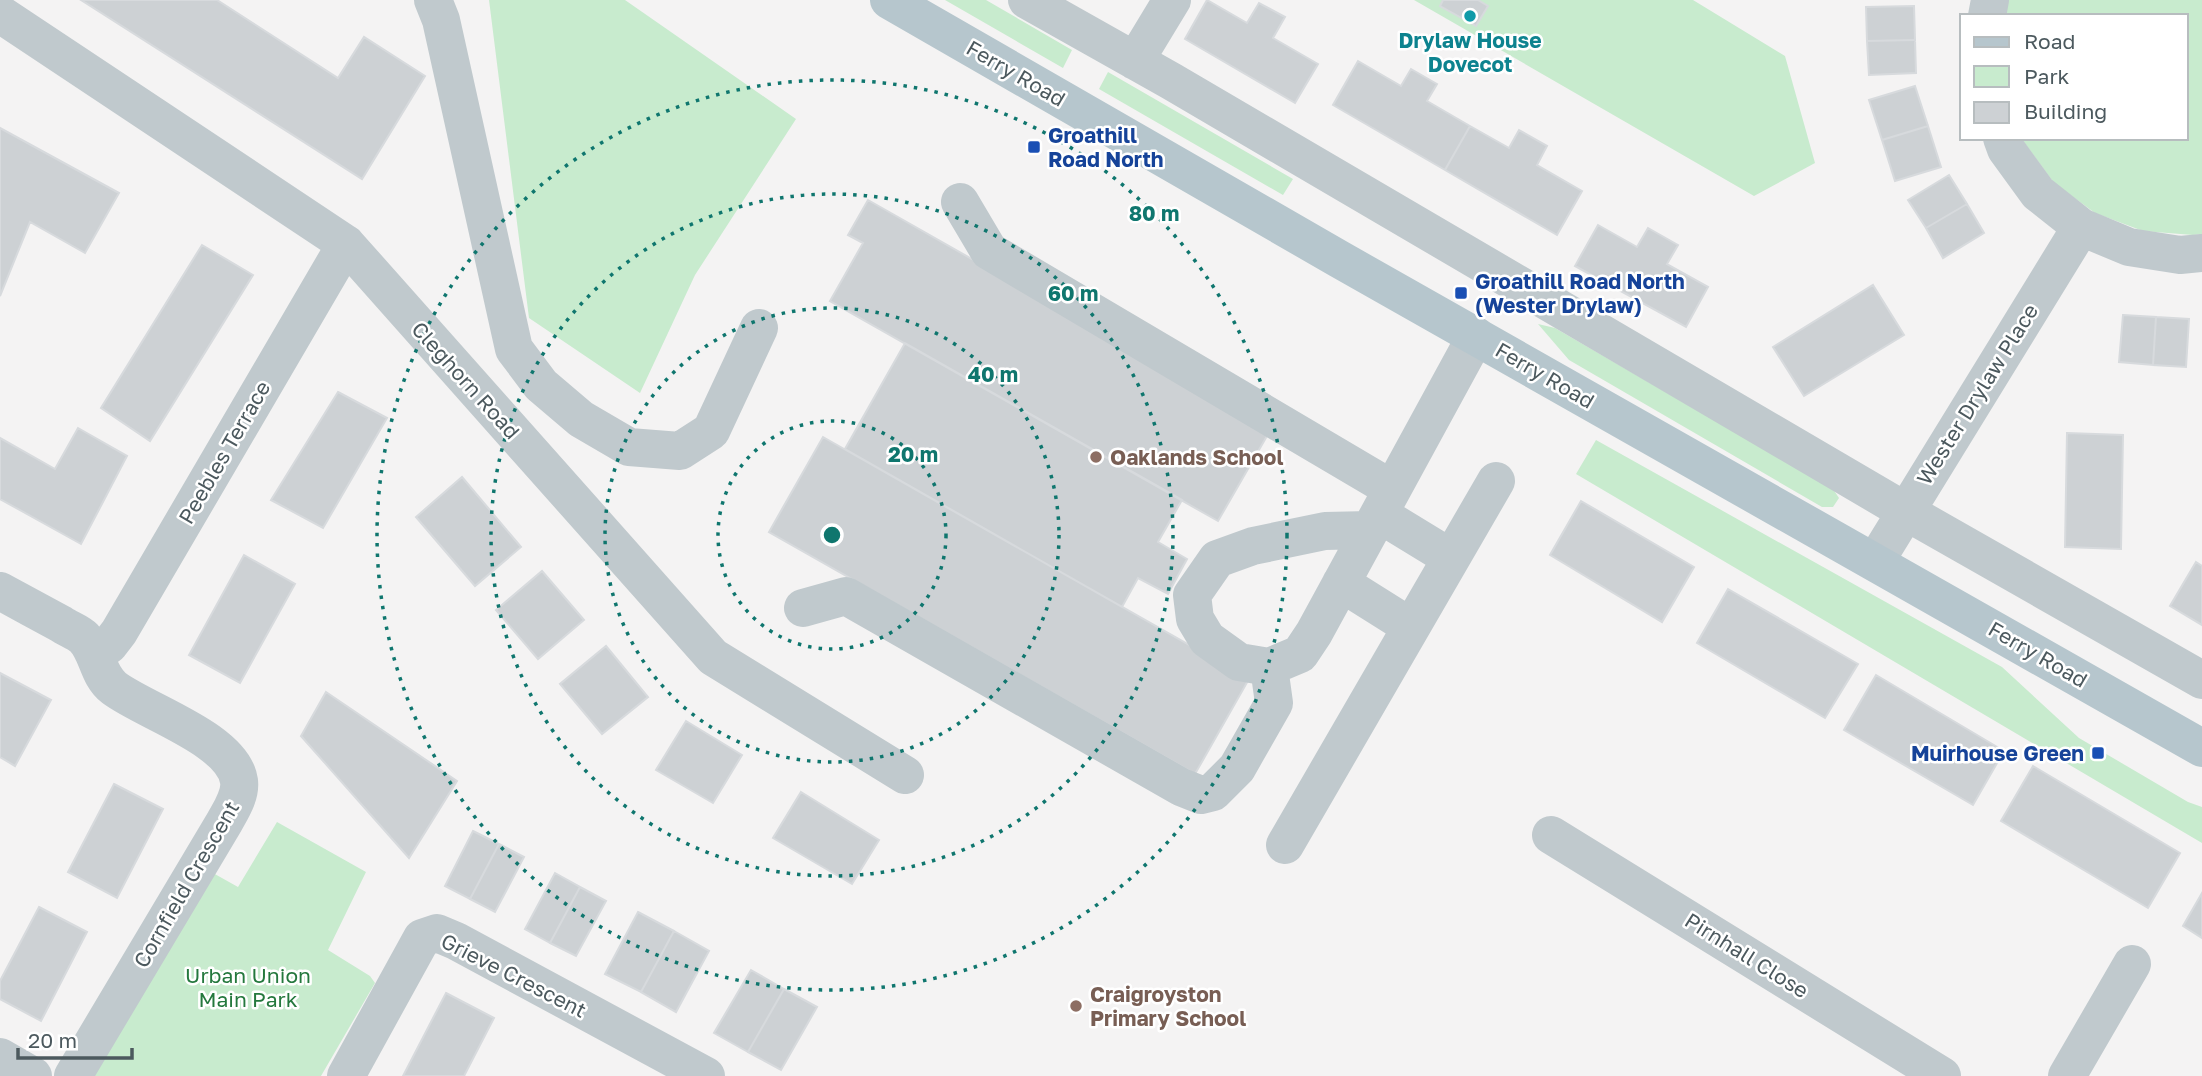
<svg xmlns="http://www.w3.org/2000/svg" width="2202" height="1076" font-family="'Golos Text',sans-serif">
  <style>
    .green { fill: #c8ebce }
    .building { fill: #cdd1d4; stroke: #d7dadd; stroke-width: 2 }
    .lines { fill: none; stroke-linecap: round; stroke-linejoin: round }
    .minor { stroke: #c0c9cd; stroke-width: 38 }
    .major { stroke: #b6c6cd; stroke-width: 38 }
    .ring { fill: none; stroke: #0f766e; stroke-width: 3.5; stroke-dasharray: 3.5 7 }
    .culture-dot { fill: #0f9aa8; stroke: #fff; stroke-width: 2.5 }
    .transit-dot { fill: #1a4fb4; stroke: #fff; stroke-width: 2.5 }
    .education-dot { fill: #8d6e63; stroke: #fff; stroke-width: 2.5 }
    .labels { text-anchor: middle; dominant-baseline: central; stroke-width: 5; stroke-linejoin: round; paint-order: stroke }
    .culture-label { font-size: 21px; font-weight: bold; fill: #0d838f; stroke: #fff }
    .street-label { font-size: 21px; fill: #4c595e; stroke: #fff }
    .transit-label { font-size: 21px; font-weight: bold; fill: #164399; stroke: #fff; text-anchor: start }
    .education-label { font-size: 21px; font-weight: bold; fill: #785e54; stroke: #fff; text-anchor: start }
    .park-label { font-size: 21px; fill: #24783d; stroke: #fff }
    .centre { fill: #0f766e; stroke: #fff; stroke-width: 3.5 }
    .ring-label { font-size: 21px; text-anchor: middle; font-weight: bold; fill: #0f766e; stroke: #fff; stroke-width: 5; stroke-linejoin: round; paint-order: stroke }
  </style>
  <rect width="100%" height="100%" fill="#f4f3f3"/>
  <path class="green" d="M489,0H625L796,119L695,275L640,393L529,318Z
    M945,0H986L1072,50L1063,68Z
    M1414,0H1693L1785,56L1815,163L1754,196Z
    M2005,0H2202V234L2193,235L2143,231L2095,213L2054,183L2021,138H2186V16H2002Z
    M1108,72L1293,179L1283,195L1099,89Z
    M1538,324L1555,328L1833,489L1839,498L1833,507H1822L1569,360Z
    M1596,440L2002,667L2079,738L2188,802L2202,807V843L1576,474Z
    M277,822L366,872L328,950L370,976L375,983L321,1076H92L213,873L238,887Z"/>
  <path class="building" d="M81,0H217L338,78L364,37L425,76L362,179Z
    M1207,0L1247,23L1259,3L1285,17L1273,38L1318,64L1295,103L1185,39Z
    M1443,0H1478L1488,6L1476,26L1440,6Z
    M1914,6L1915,40L1867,41L1866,7Z
    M1915,40L1916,73L1869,75L1867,41Z
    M1358,61L1401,86L1411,69L1437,84L1427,101L1470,126L1445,170L1333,105Z
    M1915,86L1928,126L1882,140L1869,100Z
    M1470,126L1509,148L1519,130L1547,146L1537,165L1582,191L1557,235L1445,170Z
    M1928,126L1941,167L1895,181L1882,140Z
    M0,128L119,193L85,253L30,222L0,296Z
    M1949,175L1967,204L1926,228L1908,200Z
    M868,200L1271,429L1218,521L830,301L863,243L848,235Z
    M1967,204L1984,233L1943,258L1926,228Z
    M1598,225L1637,247L1648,228L1678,245L1667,264L1708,287L1686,327L1575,266Z
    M202,245L253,275L150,441L101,408Z
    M1873,285L1904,335L1804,396L1773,347Z
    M2123,315L2156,317L2153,365L2119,362Z
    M2156,317L2189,319L2186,367L2153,365Z
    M905,343L1182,500L1158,542L1187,559L1168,594L1138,578L1122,607L845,449Z
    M338,392L387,418L323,528L271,500Z
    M78,428L127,456L81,544L0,499V438L55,469Z
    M2067,433L2123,435L2121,549L2065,547Z
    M823,437L1249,679L1195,774L769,532Z
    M462,477L521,547L475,586L416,517Z
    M1581,501L1694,567L1662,622L1550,555Z
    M244,555L295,584L240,683L189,655Z
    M2196,562L2202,566V625L2170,606Z
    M542,571L584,620L538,659L496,610Z
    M1728,589L1858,664L1825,718L1697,643Z
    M606,646L648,697L602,734L560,684Z
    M0,673L51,700L15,766L0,757Z
    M1876,675L2004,751L1973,805L1844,730Z
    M326,692L457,781L409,858L301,736Z
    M686,721L742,755L713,803L656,770Z
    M2033,766L2180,853L2148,908L2001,821Z
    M114,784L163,809L117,898L68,872Z
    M801,792L879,840L852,884L773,838Z
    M473,831L499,844L470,899L445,886Z
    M499,844L524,857L495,912L470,899Z
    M555,873L580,887L550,943L525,929Z
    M580,887L606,901L576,956L550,943Z
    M2202,893V938L2183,926Z
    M39,907L87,932L41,1021L0,999V981Z
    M638,912L674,931L641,992L605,974Z
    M674,931L709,951L676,1012L641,992Z
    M751,970L784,989L748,1052L714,1033Z
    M784,989L817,1007L781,1070L748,1052Z
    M446,993L494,1018L464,1076H403Z"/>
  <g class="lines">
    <path class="minor" d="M433,0L441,20L514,349L541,385L581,419L629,447L680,451L711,431L759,328
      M1027,0L1171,81L1905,511L2202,680
      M0,14L346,244L713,657L905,775
      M1987,16L1990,0
      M1135,61L1172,0
      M2002,138L2006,149L2038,193L2081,227L2129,247L2180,255L2202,253
      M960,202L989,251L1392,489
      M1379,514L1451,558
      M1370,530L1325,531L1253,546L1217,559L1192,595L1195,619L1207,639L1239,662L1269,667L1300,654L1314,633L1476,336
      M1875,562L2081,227
      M1341,583L1411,627
      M0,591C20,602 41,613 61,624C68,629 78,632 84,638C98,652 97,675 114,688C146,712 233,739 239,781C241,795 231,810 225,821L73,1076
      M803,608L846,596L1181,787L1201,795L1213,792L1237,768L1274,703L1269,667
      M95,653L109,645L119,632L346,244
      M1551,835L1942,1076
      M1285,845L1496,481
      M0,1057L33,1076
      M346,1076L422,938L437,933L456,941L706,1076
      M2067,1076L2132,964"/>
    <path class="major" d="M889,0L1339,259L2202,748"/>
  </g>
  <g class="ring">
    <circle cx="832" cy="535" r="114"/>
    <circle cx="832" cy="535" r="227"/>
    <circle cx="832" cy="535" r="341"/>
    <circle cx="832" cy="535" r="455"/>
  </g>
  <circle class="culture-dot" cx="1470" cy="16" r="7"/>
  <g class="transit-dot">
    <rect x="1027" y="140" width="14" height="14" rx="3.5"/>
    <rect x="1454" y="286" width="14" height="14" rx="3.5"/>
    <rect x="2091" y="746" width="14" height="14" rx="3.5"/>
  </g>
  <g class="education-dot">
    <circle cx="1096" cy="457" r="7"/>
    <circle cx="1076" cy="1006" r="7"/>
  </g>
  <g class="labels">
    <g class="culture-label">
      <text x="1470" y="40">Drylaw House<tspan x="1470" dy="24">Dovecot</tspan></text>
    </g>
    <g class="street-label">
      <text transform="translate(1016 73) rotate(30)">Ferry Road</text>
      <text transform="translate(1545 375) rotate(30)">Ferry Road</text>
      <text transform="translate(466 380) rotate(48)">Cleghorn Road</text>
      <text transform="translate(1977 394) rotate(-58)">Wester Drylaw Place</text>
      <text transform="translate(224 452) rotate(-60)">Peebles Terrace</text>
      <text transform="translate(2038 654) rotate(30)">Ferry Road</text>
      <text transform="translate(186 884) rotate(-60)">Cornfield Crescent</text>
      <text transform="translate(1747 955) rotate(32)">Pirnhall Close</text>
      <text transform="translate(514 975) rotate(27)">Grieve Crescent</text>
    </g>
    <g class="transit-label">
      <text x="1048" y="135">Groathill<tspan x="1048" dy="24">Road North</tspan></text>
      <text x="1475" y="281">Groathill Road North<tspan x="1475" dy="24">(Wester Drylaw)</tspan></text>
      <text x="2084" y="753" text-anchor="end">Muirhouse Green</text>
    </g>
    <g class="education-label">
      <text x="1110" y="457">Oaklands School</text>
      <text x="1090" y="994">Craigroyston<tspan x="1090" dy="24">Primary School</tspan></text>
    </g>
    <g class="park-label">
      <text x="248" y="975">Urban Union<tspan x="248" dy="24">Main Park</tspan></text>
    </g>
  </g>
  <circle cx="832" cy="535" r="10" class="centre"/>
  <g class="ring-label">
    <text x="1154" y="221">80 m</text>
    <text x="1073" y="301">60 m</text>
    <text x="993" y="382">40 m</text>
    <text x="913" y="462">20 m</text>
  </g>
  <rect x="1960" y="14" width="228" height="126" fill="#ffffff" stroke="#b7bdbf" stroke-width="2"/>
  <rect x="1974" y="37" width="35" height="10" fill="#b6c6cd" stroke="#b7bdbf" stroke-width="2"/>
  <text x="2024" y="49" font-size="21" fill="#4c595e">Road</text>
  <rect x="1974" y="66" width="35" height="21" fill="#c8ebce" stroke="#b7bdbf" stroke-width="2"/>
  <text x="2024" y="84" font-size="21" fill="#4c595e">Park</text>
  <rect x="1974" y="102" width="35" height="21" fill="#cdd1d4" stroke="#b7bdbf" stroke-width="2"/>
  <text x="2024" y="119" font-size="21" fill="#4c595e">Building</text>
  <path d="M18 1048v10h114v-10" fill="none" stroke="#4c595e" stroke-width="3.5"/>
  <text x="28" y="1048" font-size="21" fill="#4c595e" stroke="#ffffff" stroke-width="5" paint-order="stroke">20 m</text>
</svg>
